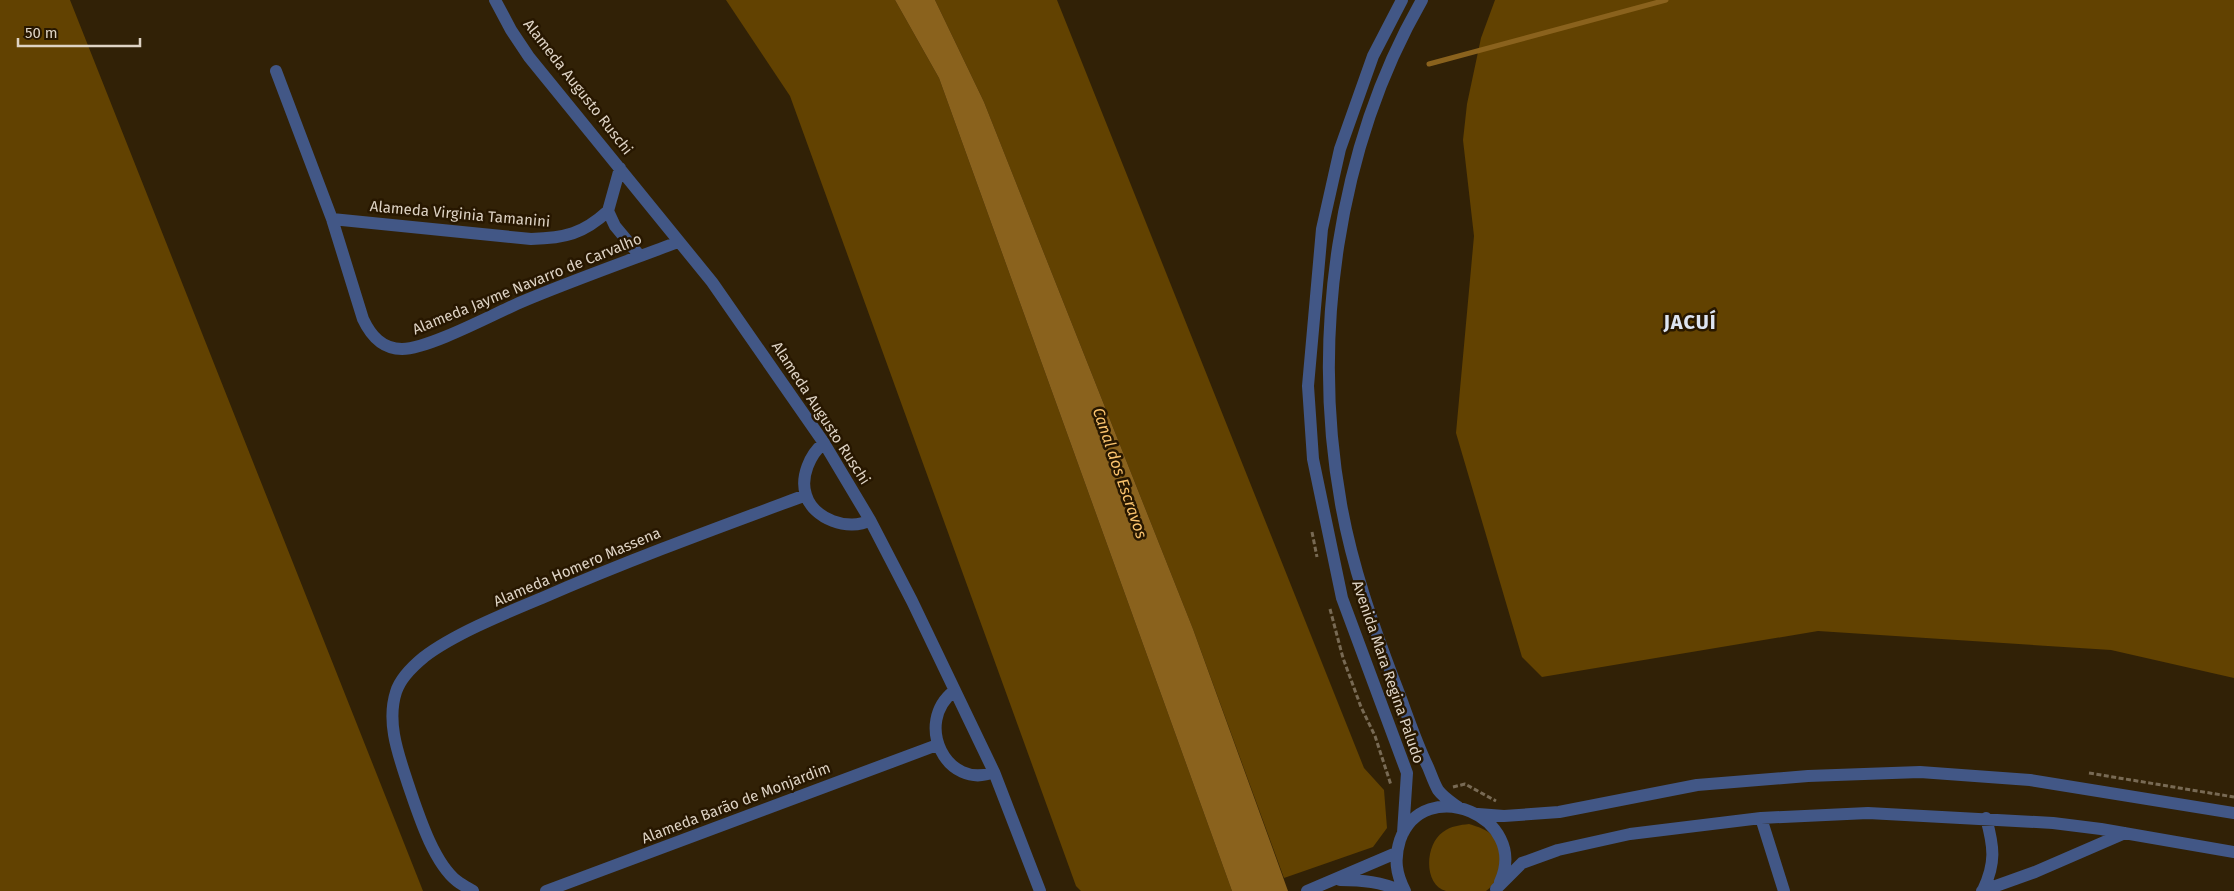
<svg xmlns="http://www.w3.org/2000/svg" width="2234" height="891" font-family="'Fira Sans',sans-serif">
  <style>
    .green { fill: #624201 }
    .water { fill: #8a621d }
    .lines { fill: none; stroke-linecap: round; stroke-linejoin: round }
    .stream { stroke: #8a621d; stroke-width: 5 }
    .path { stroke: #786a54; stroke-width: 3; stroke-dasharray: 5 2.5; stroke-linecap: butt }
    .minor { stroke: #425786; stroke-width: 12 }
    .labels { text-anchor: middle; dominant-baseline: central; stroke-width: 5; stroke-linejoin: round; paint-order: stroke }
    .street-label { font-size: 15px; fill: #ded3c4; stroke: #271700 }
    .water-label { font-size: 16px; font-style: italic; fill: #fac36d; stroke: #271700 }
    .district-label { font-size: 20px; font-weight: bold; letter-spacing: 1px; fill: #dde4f1; stroke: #271700 }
  </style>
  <rect width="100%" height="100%" fill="#312106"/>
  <path class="green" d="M0,0H70L423,891H0Z
    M726,0H895L939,78L1232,891H1081L1076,886L790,96Z
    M935,0H1057L1364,768L1384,790L1387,828L1373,847L1284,878L1193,629L984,102Z
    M1495,0H2234V678L2111,650L1818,631L1542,677L1522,657L1456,433L1474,236L1463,140L1467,104L1481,38Z
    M1469,824C1478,827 1487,829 1494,837C1506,851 1502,881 1486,891C1474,891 1458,891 1446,891C1423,885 1425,844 1443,832C1451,826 1460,825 1469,824Z"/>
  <path class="water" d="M895,0H935L984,102L1193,629L1288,891H1232L939,78Z"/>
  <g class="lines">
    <path class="stream" d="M1429,64L1666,0"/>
    <path class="path" d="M1312,532L1317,557
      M1330,609L1343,658L1361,707L1375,736L1391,785
      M2089,773L2234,797
      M1453,787L1465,784L1496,801"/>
    <path class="minor" d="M495,0L511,30L529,57L712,282L824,443L870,520L912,601L994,772L1040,891
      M1402,0L1373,56L1340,149L1322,229L1308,386L1313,459L1342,598L1407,773L1403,833
      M1422,0C1337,148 1311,337 1341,504C1352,566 1373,625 1395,683C1406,711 1415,740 1428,767C1431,774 1434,783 1438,790C1443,797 1451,802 1458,807
      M276,71L332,219L363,319C371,336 382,349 402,349C428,349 492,315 519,303C571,281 625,262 678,242
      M620,168L608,211L615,226L640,256
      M332,219L531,239C565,238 583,234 608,211
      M824,443C810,454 800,477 806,495C813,519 849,532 870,520
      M954,691C913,723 947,791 994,772
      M1478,814L1504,816L1559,812L1697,785L1808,776L1920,772L2030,780L2234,813
      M1761,818L1784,891
      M1340,880C1363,880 1381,882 1402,891
      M1496,889L1522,863L1558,850L1630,834L1761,818L1868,813L2053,823L2101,829L2234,852
      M1983,890C1996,863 1994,847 1986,818
      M473,891C468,888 462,885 457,881C433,862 418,813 408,784C399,756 386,723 396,692C400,679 413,666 424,657C454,634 506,613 542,598C629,560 717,528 806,495
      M546,891L937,745
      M1307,891L1396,853
      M1405,891C1396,874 1394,859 1400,840C1424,773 1530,817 1500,882
      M1982,891L2035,872L2125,833"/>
  </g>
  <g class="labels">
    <g class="street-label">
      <text transform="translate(578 87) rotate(52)">Alameda Augusto Ruschi</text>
      <text transform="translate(460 214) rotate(5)">Alameda Virginia Tamanini</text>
      <text transform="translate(527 284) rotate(-22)">Alameda Jayme Navarro de Carvalho</text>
      <text transform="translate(821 413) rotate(57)">Alameda Augusto Ruschi</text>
      <text transform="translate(577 567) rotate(-23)">Alameda Homero Massena</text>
      <text transform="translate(1388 672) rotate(71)">Avenida Mara Regina Paludo</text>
      <text transform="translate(736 803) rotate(-21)">Alameda Barão de Monjardim</text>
    </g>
    <g class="water-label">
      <text transform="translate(1120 473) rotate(71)">Canal dos Escravos</text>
    </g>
    <g class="district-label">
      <text x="1690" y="322">JACUÍ</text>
    </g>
  </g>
  <path d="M18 38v8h122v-8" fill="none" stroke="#ded3c4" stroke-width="2.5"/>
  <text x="25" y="38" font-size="15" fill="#ded3c4" stroke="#271700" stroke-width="4" paint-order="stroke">50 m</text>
</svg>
